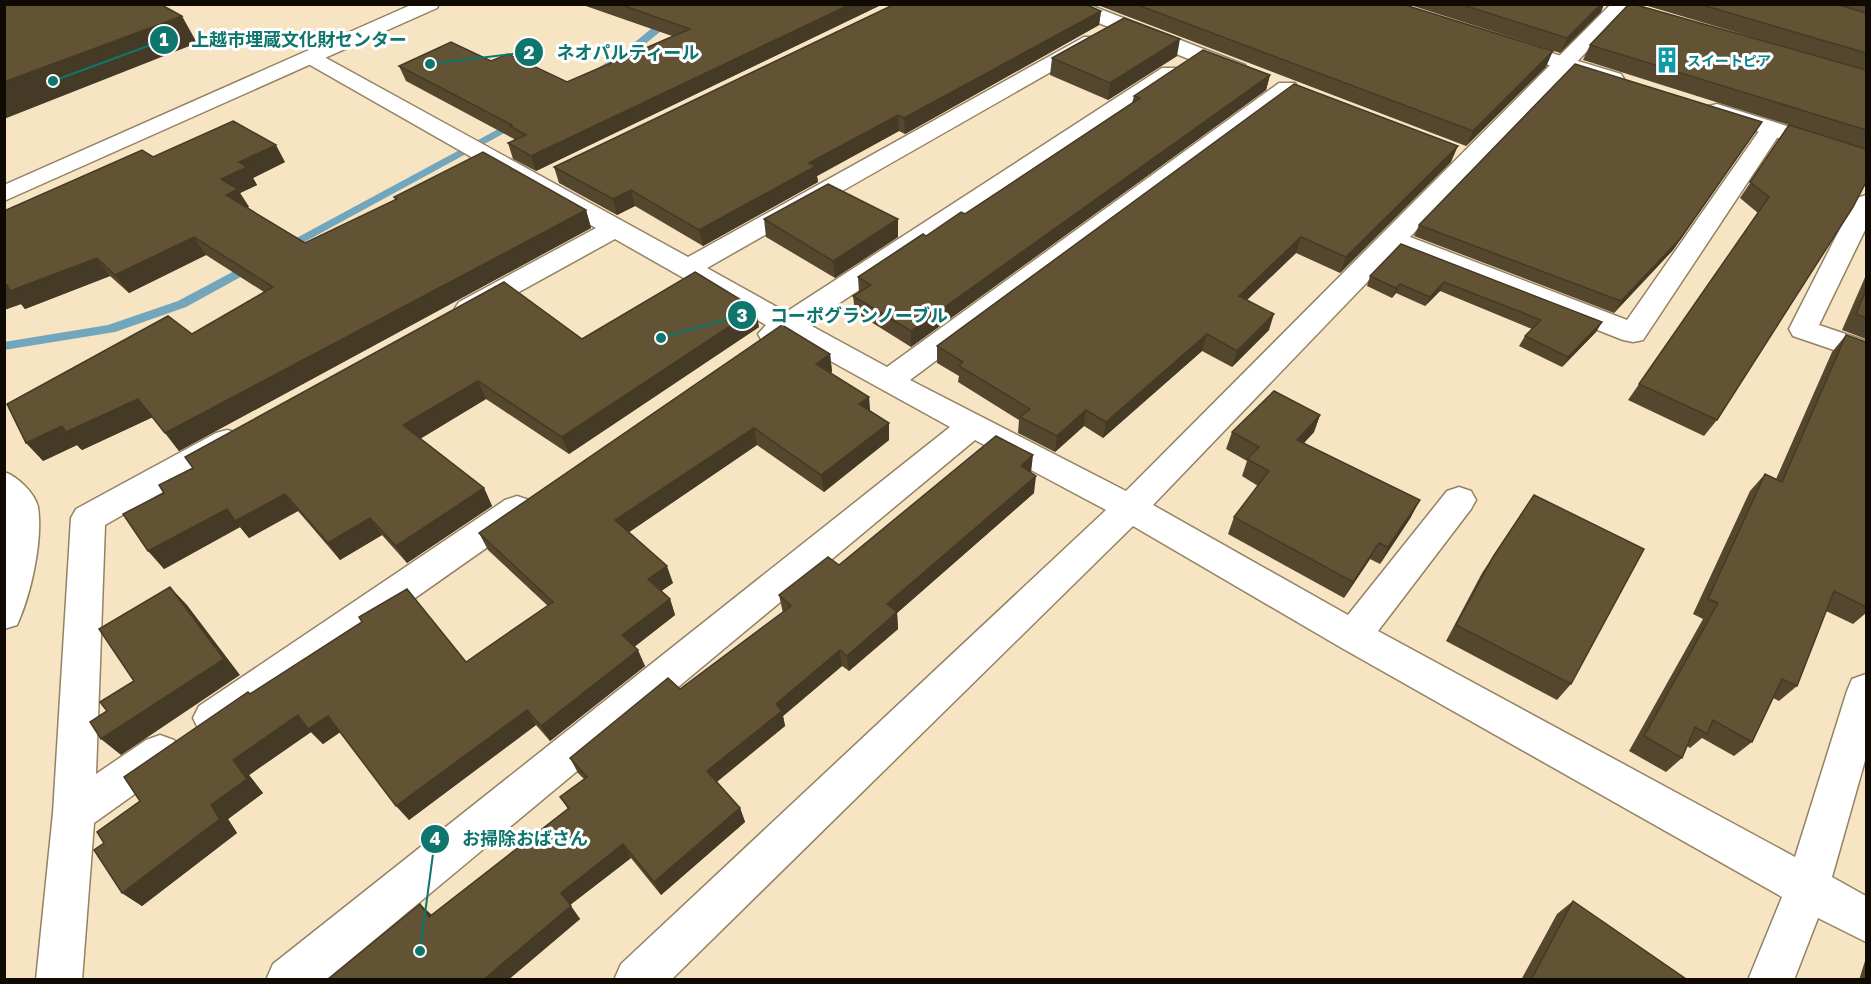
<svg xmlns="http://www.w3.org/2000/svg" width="1871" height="984" font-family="'Golos Text','Noto Sans JP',sans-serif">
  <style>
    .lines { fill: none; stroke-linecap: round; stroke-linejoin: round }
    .stream { fill: #72a6bc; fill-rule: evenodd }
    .minor-casing { stroke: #938263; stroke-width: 3 }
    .tertiary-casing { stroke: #938263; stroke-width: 3 }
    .minor { fill: #fff; fill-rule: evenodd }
    .tertiary { fill: #fff; fill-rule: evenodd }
    .wall { fill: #55472e }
    .shaded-wall { fill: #453a25 }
    .building { fill: #635335; stroke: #453a25; stroke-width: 1.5 }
    .labels { text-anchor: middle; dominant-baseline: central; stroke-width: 6; stroke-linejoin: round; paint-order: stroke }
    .far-culture-label { font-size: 14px; font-weight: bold; fill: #0d838f; stroke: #fff; text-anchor: start }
    .leader { fill: none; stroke: #0f766e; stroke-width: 2 }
    .callout-dot { fill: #0f766e; stroke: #fff; stroke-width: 2 }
    .mark-label { font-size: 18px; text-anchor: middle; font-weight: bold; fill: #fff }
    .callout-label { font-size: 18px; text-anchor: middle; font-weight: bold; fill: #0f766e; stroke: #fff; stroke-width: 6; stroke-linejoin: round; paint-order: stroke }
  </style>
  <rect width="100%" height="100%" fill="#f7e4c2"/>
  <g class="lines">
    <path class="stream" d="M681,4H691C678,18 610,76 595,74V70L623,52Z
      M517,119L522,122L521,124L286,252H278L276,249Z
      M253,261L259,265L257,268L186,307L115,332L4,350V342L108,325L178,301Z"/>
    <g class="minor-casing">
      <path id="minor" d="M1059,4H1087L1245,65L1248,70L1245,75H1229L1061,8Z
        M1611,4H1632L1410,237L1627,320L1764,124H1780L1783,129L1643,340L1633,342L1623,340L1397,251L1153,505L1348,615L1447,491L1459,487L1471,491L1476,500L1471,509L1378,631L1795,857L1847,691L1852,679L1866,674V757L1832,877L1866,896V942L1818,918L1794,980H1748L1782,897L1340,647L1133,526L671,980H614L621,964L1106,510L975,440L326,980H266L273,964L950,427L787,337L772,343L762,341L758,334L766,325L615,239L479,314L469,317L459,314L455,308L459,302L596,228L303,61L299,57L303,53H317L688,257L1084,37H1098L1101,41L1098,45L707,268L786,312L1162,68H1178L1181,73L1178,78L808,324L887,367L1279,83H1295L1298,88L1295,93L910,380L1126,491Z
        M1866,195V228L1819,325L1866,341V361L1793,336L1789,329L1853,203L1857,198Z
        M227,430L238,433L243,441L238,449L105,525L96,774L146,740L160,735L174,740L180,753L174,766L94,823L82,980H36L53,813L71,518L76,509L216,433Z
        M4,472C17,476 35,493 38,507C43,540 31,595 17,625L4,629Z
        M517,496L529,500L534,509L529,518L227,730L213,736L199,730L193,718L199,706L505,500Z"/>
    </g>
    <g class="tertiary-casing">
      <path id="tertiary" d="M413,4H439L437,8L4,201V185Z
        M1508,40L1621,74L1624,79L1621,84L1613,85L1501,50L1498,46L1501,42Z
        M1717,104L1866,151V166L1709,116L1706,111L1709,106Z"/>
    </g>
    <use href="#minor" class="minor"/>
    <use href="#tertiary" class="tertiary"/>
  </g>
  <path class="wall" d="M580,4H883L536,171L513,159L508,143L514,140V139L406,81L399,66L491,61L567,82L672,36Z
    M1095,4H1402L1546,67L1466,146Z
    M1407,4H1604L1601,12L1560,53Z
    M1641,4H1866V182L1717,420L1704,436L1628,400L1758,213L1740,198L1789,125L1583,60L1590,45L1792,49Z
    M1101,11L1099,25L905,134L899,131L817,176L818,182L703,246L635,206L617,215L559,183L554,167Z
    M1177,56L1108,100L1050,75L1052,58Z
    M1270,75L1266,90L911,347L855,312L853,296L859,293L858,277L926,236L965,214L1132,103L1134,96Z
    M1762,122L1673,250L1614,313L1414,236L1419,225Z
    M153,157L285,162L253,178L257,185L240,193L249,207L247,208L305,243L395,200L394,197L586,210L591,228L179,451L153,417L82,450L77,445L43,461L192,334L264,292L206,255L129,293L110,276L25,309L21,304L4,310V211Z
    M1451,162L1340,273L1296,253L1247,300L1269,330L1232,367L1202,351L1103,438L1084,426L1055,452L1018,433L1019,420L958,382L959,376L937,363V346Z
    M764,219H898V237L835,278L766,237Z
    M1401,244L1602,322L1596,332L1562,367L1519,346L1525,336L1532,329L1440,291L1425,306L1396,293L1392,298L1367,286L1370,276Z
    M1866,275V339L1842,330Z
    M759,327L569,454L486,399L420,439L484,488L492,506L407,563L382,535L340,560L298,511L249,538L240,527L164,569L123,514L582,339Z
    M1846,335L1866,342V613L1853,624L1826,611L1797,686L1779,701L1773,698L1752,742L1734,756L1702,738L1690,748L1687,746L1682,758L1666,772L1629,751L1703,619L1693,614L1750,491L1765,474L1776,479L1832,352Z
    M830,354L832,372L830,373L869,397L870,411L889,440L824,492L757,445L629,532L673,583L661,591L670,599L675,615L634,647L645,666L550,741L536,725L409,820L340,732L323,744L311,732L249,775L263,793L228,819L237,833L142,906L122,893L104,843L140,801L250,694L466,662L548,606L488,550L479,533Z
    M1320,415L1314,432L1304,443L1411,517L1380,564L1370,559L1344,598L1228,534L1234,517L1258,486L1242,476L1247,461L1226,449L1232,432Z
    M1031,473L1034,493L897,613L898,629L849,671L842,666L783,716L785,726L717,782L740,808L745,822L661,895L631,858L570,905L580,919L508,980H327L432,915L568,809L560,797L584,779L578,773L570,758L680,689L783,613L779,595Z
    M1534,495L1571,684L1557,700L1446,641L1482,573Z
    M1573,901L1686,980H1521L1557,914Z
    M1865,961H1866V980H1859Z"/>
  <path class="shaded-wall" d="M851,4H883L536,171L531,156Z
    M1601,4H1604L1601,12L1560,53L1567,38Z
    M1101,11L1099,25L905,134L904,118Z
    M182,16L197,43L4,119V82Z
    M1180,39L1177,56L1108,100L1110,83Z
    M1553,51L1546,67L1466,146L1473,131Z
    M1270,75L1266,90L911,347V331Z
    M898,115L899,131L817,176L818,182L703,246L699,230L809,163Z
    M1762,122L1673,250L1614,313L1621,301Z
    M276,145L285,162L253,178L257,185L240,193L249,207L236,213L226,195L221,179L239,162Z
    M1458,146L1451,162L1340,273L1346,257Z
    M631,190L635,206L617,215L613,199Z
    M586,210L591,228L179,451L165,433Z
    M898,219V237L835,278L833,261Z
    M194,237L206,255L129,293L115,275Z
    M1301,237L1296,253L1234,312L1239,296Z
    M97,258L110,276L25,309L21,304L4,310V286Z
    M1444,282L1440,291L1425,306L1430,297Z
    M1400,284L1396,293L1392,298L1396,288Z
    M756,309L759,327L569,454L562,437Z
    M1274,314L1269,330L1232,367L1237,351Z
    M1602,322L1596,332L1562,367L1568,357Z
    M1207,334L1202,351L1103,438L1106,422Z
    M830,354L832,372L818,382L816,364Z
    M478,381L486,399L413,443L403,425Z
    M869,397L870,415L859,404Z
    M138,399L153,417L82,450L77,445L43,461L26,443L62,426Z
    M1086,410L1084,426L1055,452L1057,436Z
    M1320,415L1314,432L1291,457L1297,440Z
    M889,423V440L824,492L821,475Z
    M754,428L757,445L622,537L615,520Z
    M1033,455L1031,473L1021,466Z
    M1036,476L1034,493L897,613L898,629L849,671L847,656L887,604Z
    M484,488L492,506L407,563L396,546Z
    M285,494L298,511L249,538L240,527L164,569L148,551L227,509Z
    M1420,500L1411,517L1380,564L1388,547Z
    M370,518L382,535L340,560L328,543Z
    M1379,543L1370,559L1344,598L1353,582Z
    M667,566L673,583L654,596L648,579Z
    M170,587L187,605L240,675L121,755L101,739L224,659Z
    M670,599L675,615L629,651L622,635Z
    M638,650L645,666L550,741L541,726Z
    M840,650L842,666L783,716L785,726L712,785L707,771L776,704Z
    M527,710L536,725L409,820L396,806Z
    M298,715L328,716L342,731L323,744L311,732L249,775L263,793L228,819L237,833L142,906L122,893L211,805L233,760Z
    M740,808L745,822L661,895L654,882Z
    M623,844L631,858L570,905L561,893Z
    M420,904L433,916L429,917Z
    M571,906L580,919L508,980H483Z"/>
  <path class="building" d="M4,4H160L182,16L4,82Z
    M619,4H851L531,156L508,143L526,135L510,126L512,125L399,66L451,42L491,61L508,54L567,82L690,29Z
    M895,4H1085L1101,11L904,118L898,115L809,163L816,166L699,230L631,190L613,199L554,167Z
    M1135,4H1402L1553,51L1473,131Z
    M1460,4H1601L1567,38Z
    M1629,4H1633L1866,70V130L1590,45Z
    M1699,4H1836L1866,13V53Z
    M1124,18L1180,39L1110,83L1052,58Z
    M1203,50L1270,75L911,331L853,296L871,285L858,277L923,234L926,236L961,212L965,214L1140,98L1134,96Z
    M1575,64L1762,122L1680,239L1621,301L1419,225Z
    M1294,84L1458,146L1346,257L1301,237L1239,296L1274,314L1237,351L1207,334L1106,422L1086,410L1057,436L1020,417L1030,409L959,366L963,362L937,346Z
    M233,121L276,145L239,162L247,167L221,179L238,189L226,195L305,243L397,199L394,197L483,152L586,210L165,433L138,399L66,432L62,426L26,443L7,404L168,316L192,334L273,287L194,237L115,275L97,258L10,291L7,285L4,286V211L142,150L153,157Z
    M1789,125L1866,149V182L1853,207L1717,420L1639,384L1769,197L1750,182Z
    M828,184L898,219L833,261L764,219Z
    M1401,244L1602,322L1568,357L1525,336L1541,320L1444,282L1430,297L1400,284L1396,288L1370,276Z
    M695,272L756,309L562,437L478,381L403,425L484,488L396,546L370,518L328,543L285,494L235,521L227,509L148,551L123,514L164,493L159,485L193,468L185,457L504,282L582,339Z
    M1866,290V318L1856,314Z
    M782,325L830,354L816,364L869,397L859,404L889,423L821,475L754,428L615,520L667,566L648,579L670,599L622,635L638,650L541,726L527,710L396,806L328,716L308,729L298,715L233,760L247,779L211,805L220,819L122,893L94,850L104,843L97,832L140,801L124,777L248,692L250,694L362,622L359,617L407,589L466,662L553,602L479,533Z
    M1846,335L1866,342V607L1834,591L1797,686L1782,679L1752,742L1713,720L1707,734L1695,727L1682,758L1644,736L1718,603L1708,599L1765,474L1782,482Z
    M1274,391L1320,415L1297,440L1420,500L1388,547L1379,543L1353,582L1234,517L1269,471L1247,459L1259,447L1232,432Z
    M996,436L1033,455L1021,466L1036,476L887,604L897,612L847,656L840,650L776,704L782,711L707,771L740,808L654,882L623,844L561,893L571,906L483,980H327L420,904L429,917L569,808L560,797L587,777L570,758L668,678L680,689L791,606L779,595L828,557L839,565Z
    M1534,495L1644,549L1571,684L1456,625L1493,557Z
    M170,587L224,659L101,739L90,722L107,711L100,702L134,681L99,629Z
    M1573,901L1686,979V980H1531Z"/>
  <defs>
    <g id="building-bare" transform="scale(2.07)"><path d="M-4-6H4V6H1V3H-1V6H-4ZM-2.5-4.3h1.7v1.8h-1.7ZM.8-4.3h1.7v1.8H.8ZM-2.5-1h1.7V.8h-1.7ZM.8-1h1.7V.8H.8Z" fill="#0f9aa8" stroke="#fff" stroke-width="2.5" paint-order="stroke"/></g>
  </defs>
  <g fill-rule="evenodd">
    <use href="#building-bare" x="1667" y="60"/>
  </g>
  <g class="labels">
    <g class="far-culture-label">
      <text x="1687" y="60">スイートピア</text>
    </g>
  </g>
  <path class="leader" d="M53 81L164 40M430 64L529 52M661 338L742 315M420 951L435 839"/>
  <g class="callout-dot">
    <circle cx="53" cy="81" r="6"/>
    <circle cx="430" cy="64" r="6"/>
    <circle cx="661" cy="338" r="6"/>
    <circle cx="420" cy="951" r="6"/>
    <circle cx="164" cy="40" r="15"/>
    <circle cx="529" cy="52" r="15"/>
    <circle cx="742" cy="315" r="15"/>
    <circle cx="435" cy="839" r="15"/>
  </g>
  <g class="mark-label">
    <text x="164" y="46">1</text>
    <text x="529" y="59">2</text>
    <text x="742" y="322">3</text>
    <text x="435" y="845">4</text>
  </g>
  <g class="callout-label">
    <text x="299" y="46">上越市埋蔵文化財センター</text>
    <text x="628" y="59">ネオパルティール</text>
    <text x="859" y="322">コーポグランノーブル</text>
    <text x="525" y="845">お掃除おばさん</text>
  </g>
  <rect width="1871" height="984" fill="none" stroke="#100a02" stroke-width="12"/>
</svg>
